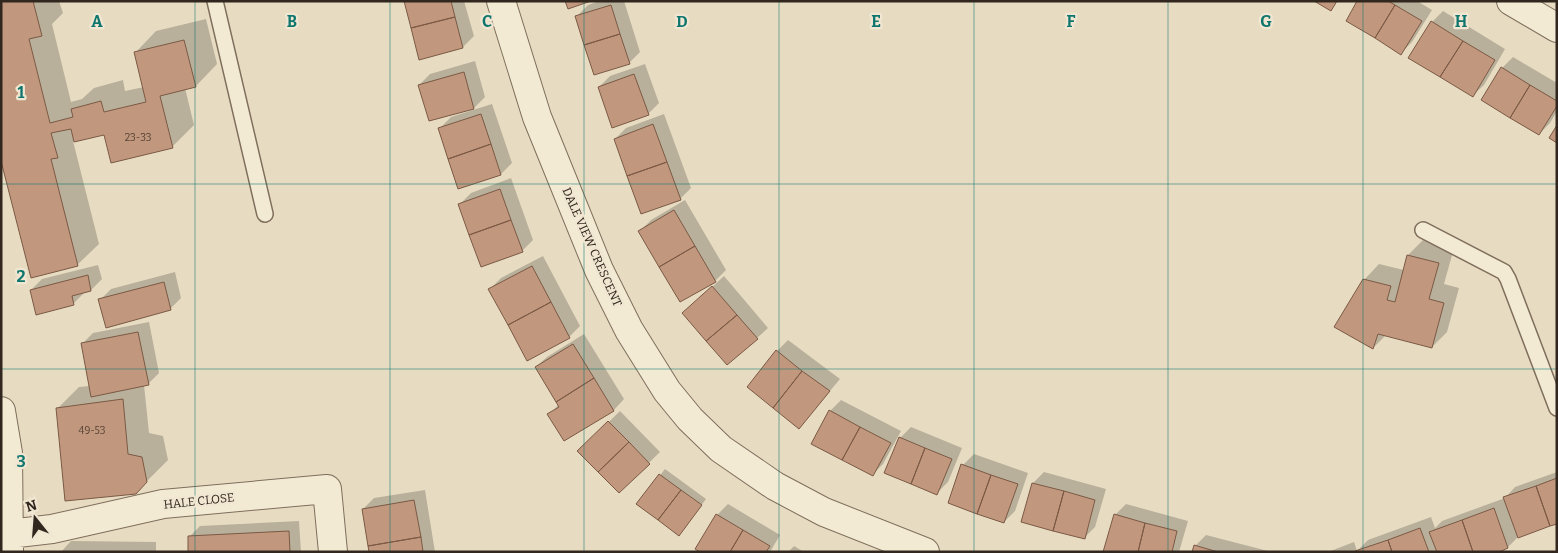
<svg xmlns="http://www.w3.org/2000/svg" width="1558" height="553" font-family="Bitter,serif">
  <style>
    .shadow { fill: #0003 }
    .building { fill: #c1987d; stroke: #7b5945 }
    .lines { fill: none; stroke-linecap: round; stroke-linejoin: round }
    .service-casing { stroke: #7f6e5c; stroke-width: 18 }
    .minor-casing { stroke: #7f6e5c; stroke-width: 30 }
    .service { stroke: #f3ead4; stroke-width: 15 }
    .minor { stroke: #f3ead4; stroke-width: 28 }
    .grid { fill: none; stroke: #0f766e; stroke-width: 1; stroke-opacity: 0.55 }
    .labels { text-anchor: middle; dominant-baseline: central; stroke-width: 4.5; stroke-linejoin: round; paint-order: stroke }
    .number-label { font-size: 10px; fill: #554336 }
    .street-label { font-size: 12px; fill: #31271e; stroke: #f0e6d1 }
    .grid-label { font-size: 16px; text-anchor: middle; font-weight: bold; fill: #0f766e; stroke: #f0e6d1; stroke-width: 4.5; stroke-linejoin: round; paint-order: stroke }
  </style>
  <rect width="100%" height="100%" fill="#e7dcc2"/>
  <path class="shadow" d="M1,1H59L63,13L52,24L71,102L82,99L94,88L123,80L125,91L144,87L135,53L156,31L206,19L217,64L196,86L185,88L194,125L173,146L112,161L105,133L73,141L99,244L77,265Z
    M405,1H464L474,36L463,47Z
    M600,1H624L640,52L629,63L577,16L588,5Z
    M1359,1H1417L1432,10L1412,42L1401,53Z
    M1443,11L1505,49L1484,85L1473,95L1432,22Z
    M1513,57L1557,83V111L1550,123L1539,134L1502,68Z
    M475,61L485,97L472,110L419,85L430,74Z
    M645,64L659,103L648,114L599,87L610,76Z
    M492,104L512,163L501,174L440,128L451,117Z
    M664,114L691,188L680,199L615,139L626,128Z
    M511,178L533,240L522,251L460,204L471,193Z
    M685,200L726,270L715,281L640,231L651,220Z
    M1423,240L1454,248L1444,284L1459,288L1447,332L1432,347L1386,335L1373,348L1364,280L1379,264L1404,270L1408,255Z
    M543,256L580,326L569,337L490,289L501,278Z
    M98,265L102,279L91,290L84,291V293L73,304L31,290L42,279Z
    M175,272L181,298L170,309L100,300L111,289Z
    M724,276L768,328L757,338L684,313Z
    M149,322L159,373L148,384L144,385L149,433L163,436L168,460L135,493L57,409L79,387L90,386L82,344L93,333Z
    M584,334L624,399L614,410L564,440L549,415L559,404L536,367L547,357Z
    M788,340L840,379L809,416L777,351Z
    M841,400L901,431L883,464L872,475L830,411Z
    M620,411L660,452L619,492L579,451Z
    M911,427L962,448L948,482L937,493L900,438Z
    M974,454L1028,473L1015,511L1004,522L963,465Z
    M665,469L706,499L684,529L638,504Z
    M1044,472L1106,489L1095,527L1084,538L1023,521L1033,483Z
    M1557,472V522L1519,536L1508,547L1495,552H1328L1354,542L1357,551L1368,540L1431,517L1435,528L1442,521L1505,498L1515,487Z
    M425,490L435,552H370L363,509L374,498Z
    M728,504L780,535L770,552H703L697,548L717,515Z
    M1126,504L1188,521L1179,552H1105L1115,515Z
    M299,521L301,552H190L189,537L200,526Z
    M1206,535L1268,551L1193,552L1195,546Z
    M71,541L156,542V552H61Z
    M794,546L804,552H788Z"/>
  <path class="building" d="M1,1H33L42,36L29,39L50,123L73,117L71,109L101,101L104,112L146,102L134,52L184,40L196,87L160,96L173,148L111,163L104,135L74,142L71,129L51,133L58,158L51,159L78,266L31,278L1,161Z
    M404,1H451L455,17L411,28Z
    M565,1H591L568,9Z
    M1314,1H1337L1331,11Z
    M1357,1H1388L1395,5L1375,38L1346,21Z
    M611,5L620,34L584,45L575,16Z
    M1395,5L1422,21L1401,55L1375,38Z
    M455,17L463,48L419,60L411,28Z
    M1431,21L1463,41L1440,77L1408,58Z
    M620,34L630,64L594,75L584,45Z
    M1463,41L1495,60L1473,97L1440,77Z
    M1501,67L1530,85L1510,118L1481,100Z
    M464,72L474,109L429,121L418,85Z
    M634,74L649,115L612,128L598,87Z
    M1530,85L1557,101V106L1539,135L1510,118Z
    M481,114L491,144L448,159L438,128Z
    M653,124L667,162L627,176L614,139Z
    M1557,125V143L1549,138Z
    M491,144L501,175L458,189L448,159Z
    M667,162L681,200L641,214L627,176Z
    M500,189L511,220L469,235L458,204Z
    M674,210L695,246L659,267L638,231Z
    M511,220L523,252L481,267L469,235Z
    M695,246L716,282L680,302L659,267Z
    M1407,255L1439,263L1429,299L1444,303L1432,348L1378,334L1373,349L1334,327L1363,279L1391,286L1387,300L1395,302Z
    M532,266L551,302L508,325L488,289Z
    M88,275L91,291L72,296L74,305L36,315L30,290Z
    M164,282L171,310L106,328L98,299Z
    M712,286L737,315L706,341L682,313Z
    M551,302L570,338L527,361L508,325Z
    M737,315L758,339L727,365L706,341Z
    M138,332L149,385L91,397L81,343Z
    M573,344L594,378L556,402L535,367Z
    M776,350L802,371L773,408L747,387Z
    M802,371L830,391L799,429L773,408Z
    M594,378L614,411L564,441L547,414L559,407L556,402Z
    M123,399L128,454L142,457L147,482L136,494L65,501L56,408Z
    M829,410L860,427L842,460L811,444Z
    M608,421L629,442L598,472L577,451Z
    M860,427L891,443L873,476L842,460Z
    M899,437L925,448L911,484L884,473Z
    M629,442L650,464L619,493L598,472Z
    M925,448L952,459L937,495L911,484Z
    M961,464L991,475L977,514L948,503Z
    M659,474L681,490L658,520L636,504Z
    M991,475L1018,484L1004,523L977,514Z
    M1557,478V524L1550,526L1536,486Z
    M1032,483L1064,491L1053,531L1021,522Z
    M1536,486L1550,526L1518,538L1503,497Z
    M681,490L702,505L679,536L658,520Z
    M1064,491L1095,500L1085,539L1053,531Z
    M414,500L421,537L368,546L362,509Z
    M1494,508L1508,548L1499,552H1473L1462,520Z
    M716,514L743,530L730,552H700L695,549Z
    M1114,514L1145,523L1138,552H1103Z
    M1462,520L1473,552H1437L1429,532Z
    M1145,523L1177,531L1172,552H1138Z
    M1420,528L1429,552H1392L1388,540Z
    M743,530L770,546L766,552H730Z
    M289,531L290,552H188V536Z
    M421,537L423,552H369L368,546Z
    M1388,540L1392,552H1356L1355,551Z
    M1194,545L1218,552H1192Z"/>
  <g class="lines">
    <g class="service-casing">
      <path id="service" d="M215,1L265,214
        M1423,230L1504,272L1508,279L1557,408"/>
    </g>
    <g class="minor-casing">
      <path id="minor" d="M501,1L537,117L599,270L629,330L667,391L690,419L721,449L775,486L824,512L925,552
        M1511,1L1557,28
        M1,411L8,453L9,552
        M9,534L52,529L163,504L327,489L333,552"/>
    </g>
    <use href="#service" class="service"/>
    <use href="#minor" class="minor"/>
  </g>
  <path class="grid" d="M195,1V552M390,1V552M584,1V552M779,1V552M974,1V552M1168,1V552M1363,1V552M1,184H1557M1,369H1557"/>
  <g class="labels">
    <g class="number-label">
      <text x="138" y="138">23-33</text>
      <text x="92" y="431">49-53</text>
    </g>
    <g class="street-label">
      <text transform="translate(592 247) rotate(66)">DALE VIEW CRESCENT</text>
      <text transform="translate(199 501) rotate(-6)">HALE CLOSE</text>
    </g>
  </g>
  <g class="grid-label">
    <text x="97" y="27">A</text>
    <text x="292" y="27">B</text>
    <text x="487" y="27">C</text>
    <text x="682" y="27">D</text>
    <text x="876" y="27">E</text>
    <text x="1071" y="27">F</text>
    <text x="1266" y="27">G</text>
    <text x="1461" y="27">H</text>
    <text x="21" y="98">1</text>
    <text x="21" y="282">2</text>
    <text x="21" y="467">3</text>
  </g>
  <rect width="1558" height="553" fill="none" stroke="#31271e" stroke-width="5"/>
  <g transform="translate(35 518) rotate(343)" stroke="#f0e6d1" stroke-width="4" paint-order="stroke">
  <path d="M0-4L9 19L0 12L-9 19Z" fill="#31271e"/>
  <text y="-8" font-size="14" font-weight="bold" text-anchor="middle" fill="#31271e">N</text>
  </g>
</svg>
